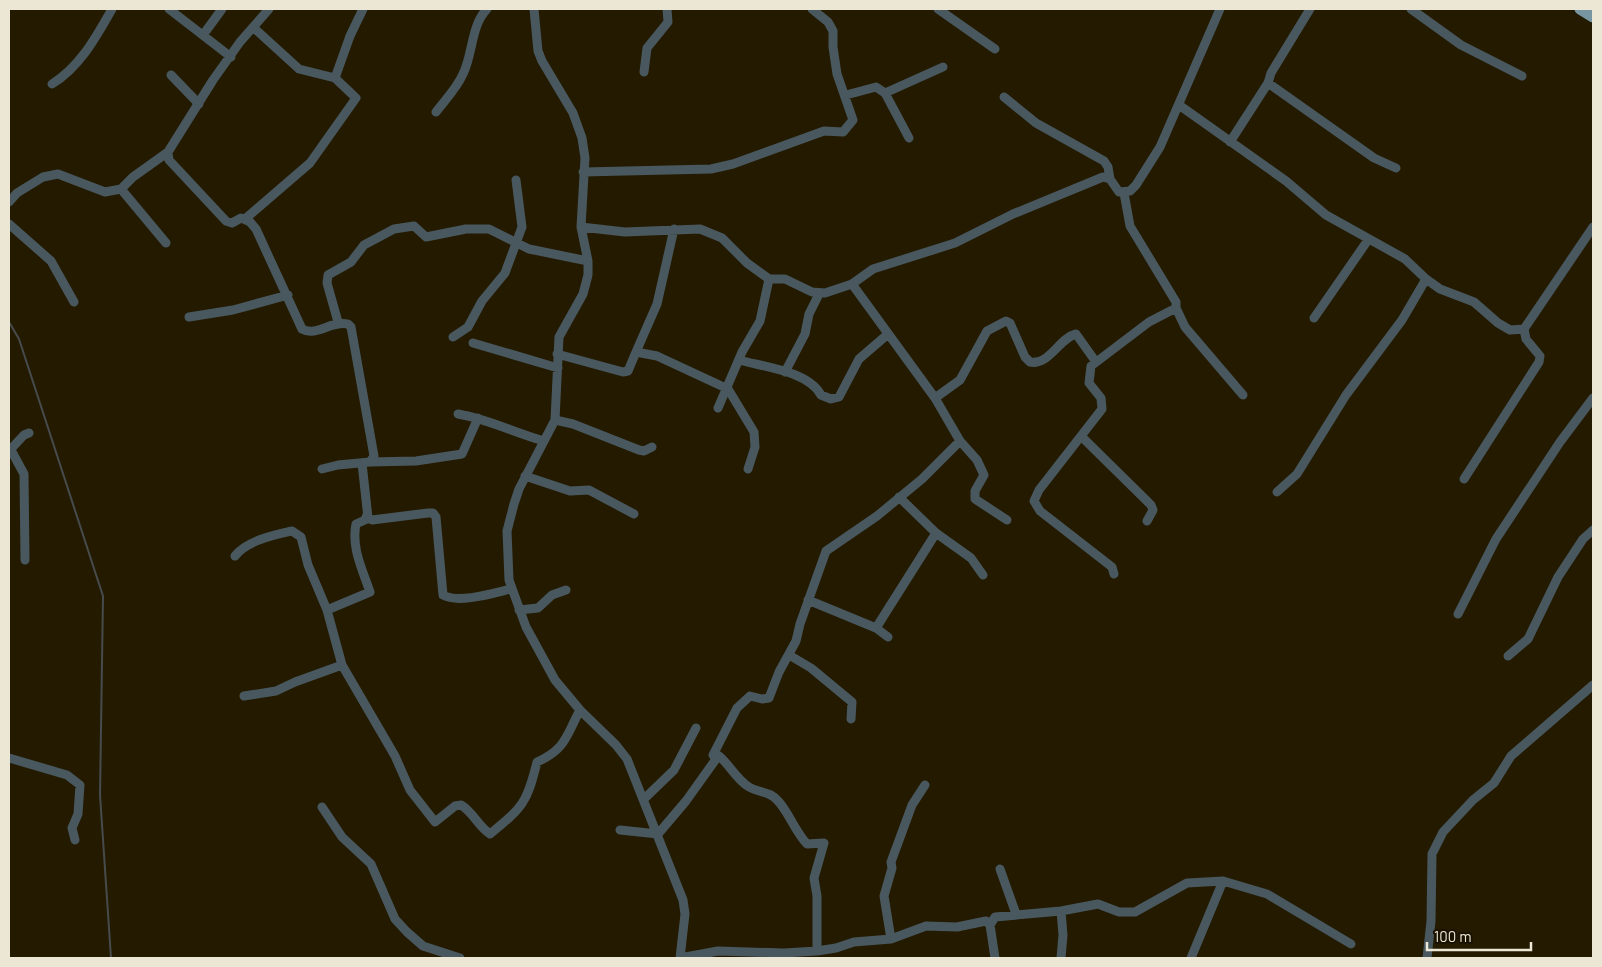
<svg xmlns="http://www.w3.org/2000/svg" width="1602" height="967" font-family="Barlow,sans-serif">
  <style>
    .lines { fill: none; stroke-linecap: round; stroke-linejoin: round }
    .stream { stroke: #474b4c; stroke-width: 2 }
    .minor { stroke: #49585e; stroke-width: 9 }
    .major { stroke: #7796a2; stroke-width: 11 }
  </style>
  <rect width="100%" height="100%" fill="#231a00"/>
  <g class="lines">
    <path class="stream" d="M9,322L19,339L103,596L100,795L111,958"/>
    <path class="minor" d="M169,9L231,57
      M534,9L538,51L542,61L573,113L582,138L585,158L581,227L588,261V275L583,294L559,337L555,420L519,489L514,504L507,531L509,580L526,627L555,680L580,710L616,745L627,759L683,900L685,914L680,958
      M938,9L995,49
      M1411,9L1461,45L1522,76
      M203,35L222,9
      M644,72L647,48L668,22L667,9
      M171,75L199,104
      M335,78L350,36L363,9
      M1268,83L1374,158L1396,168
      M52,84C80,67 96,37 112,9
      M885,93L943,67
      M846,95L876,87L885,93L909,138
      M1004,97L1036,123L1104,161L1108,167L1110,179
      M1179,105L1286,181L1326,215L1405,259L1426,279L1402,320L1346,395L1297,474L1277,492
      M436,112C445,100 457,88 463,74C473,54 471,25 487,9
      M1230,142L1268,83L1271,73L1310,9
      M168,152L169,160L226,221L232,223L241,218L250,222L256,229L302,329C316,337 332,320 348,324L351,327L374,456L370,462L338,465L322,469
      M583,172L711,169L733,164L824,131L843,132L853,120L837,74L833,47V31L828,22L812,9
      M121,189L166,243
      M9,202L17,193L43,177L58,174L105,192L121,189L133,177L168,152L213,80L240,42L269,9
      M245,219L310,163L356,98L335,78L299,69L254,28
      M9,224L51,261L74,302
      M581,227L625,232L700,229L722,238L747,263L769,279L760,321L742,352L718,408
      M674,229L657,304L636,352L657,356L728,389L754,432L755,447L748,469
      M769,279H785L812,292L825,293L852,284L873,269L955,243L1013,214L1103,177L1110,179L1119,192L1130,191L1136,185L1160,147L1220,9
      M1426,279L1440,289L1474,302L1498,323L1510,330L1524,329
      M852,284L935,398L960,441L977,460L984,475L975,491V499L1007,520
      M1176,308L1185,327L1243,395
      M189,317L233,310L288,295
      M1314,318L1368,240
      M338,322L327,283L328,275L351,262L364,245L394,229L414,226L426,237L466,229H489L529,249L588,261
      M453,337L468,327L482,301L505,273L522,227L516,180
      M473,343L558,368
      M557,354L623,372L628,371L636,352
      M739,360C764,367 808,371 821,395L831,399L839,397L859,359L888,334
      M785,372L805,334L809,314L819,294
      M935,398L960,380L987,331L1006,321L1010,323L1025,357L1030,362C1049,366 1059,338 1076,334L1096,362
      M458,414C488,419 515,433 544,441
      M555,420L573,424L639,450L644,451L652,447
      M1082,437L1151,505L1153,510L1147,521
      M11,450L24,474L25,560
      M9,451L24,435L29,433
      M370,462L416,461L462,454L478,418
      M362,463L368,518L372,520L428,513H433L436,517L443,595C458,604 494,593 511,589
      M525,476L570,491L589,490L634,514
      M1464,479L1539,362L1540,356L1526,339L1524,329L1593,227
      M899,497L936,533L971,558L983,575
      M235,556C246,541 274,535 292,531L301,537L308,565L327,610L342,665L395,756L410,790L435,822L455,806L461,805C473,812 478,826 490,834C523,807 527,803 537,762C566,749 566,736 580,710
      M1114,574L1112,567L1040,511L1034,501L1039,490L1102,409L1101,398L1089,383L1091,366L1149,322L1176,308V302L1130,226L1124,193
      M808,600L876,628L888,637
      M327,610L370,592C363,571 351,548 356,524L365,520L367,515
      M519,610L538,608L552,595L566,590
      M1458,614L1496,539L1560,442L1593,398
      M876,628L936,533
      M789,655L811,668L852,702L851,719
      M1508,656L1528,639L1558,577L1583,539L1593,530
      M244,696L276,691L295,682L342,665
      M9,758L67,775L80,785L78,814L72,828L75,840
      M644,799L674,770L696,728
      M322,807L342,837L371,864L395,919L407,932L423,946L460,958
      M620,830L658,834L686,801L716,759
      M1000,869L1016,914
      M1061,911L1063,935L1061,958
      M990,925L995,917L1061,911L1098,904L1119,912H1135L1187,883L1223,881L1267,894L1351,944
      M891,939L884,896L892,868L891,862L912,805L925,785
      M817,951V896L814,878L824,843L807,844C795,831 790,815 779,802C771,791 759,793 749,787C736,779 730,765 719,756L716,759L713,755L737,708L750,696L762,699L769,698L779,672L796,641L800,624L826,551L877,516L922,479L960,441
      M680,958L718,951L784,953L817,951L836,948L854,942L891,939L926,926L957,927L986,921L990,925L995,958
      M1191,958L1223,881
      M1427,958L1431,921L1432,854L1443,832L1473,800L1494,783L1511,756L1593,685"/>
    <path class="major" d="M1580,9L1593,17"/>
  </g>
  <rect width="1602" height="967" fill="none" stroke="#ece6d5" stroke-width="20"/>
  <path d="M1427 942v8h104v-8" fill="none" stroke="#ece6d5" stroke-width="2.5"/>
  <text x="1434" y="942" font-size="15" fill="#ece6d5" stroke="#1a1100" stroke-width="4" paint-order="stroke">100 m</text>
</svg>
